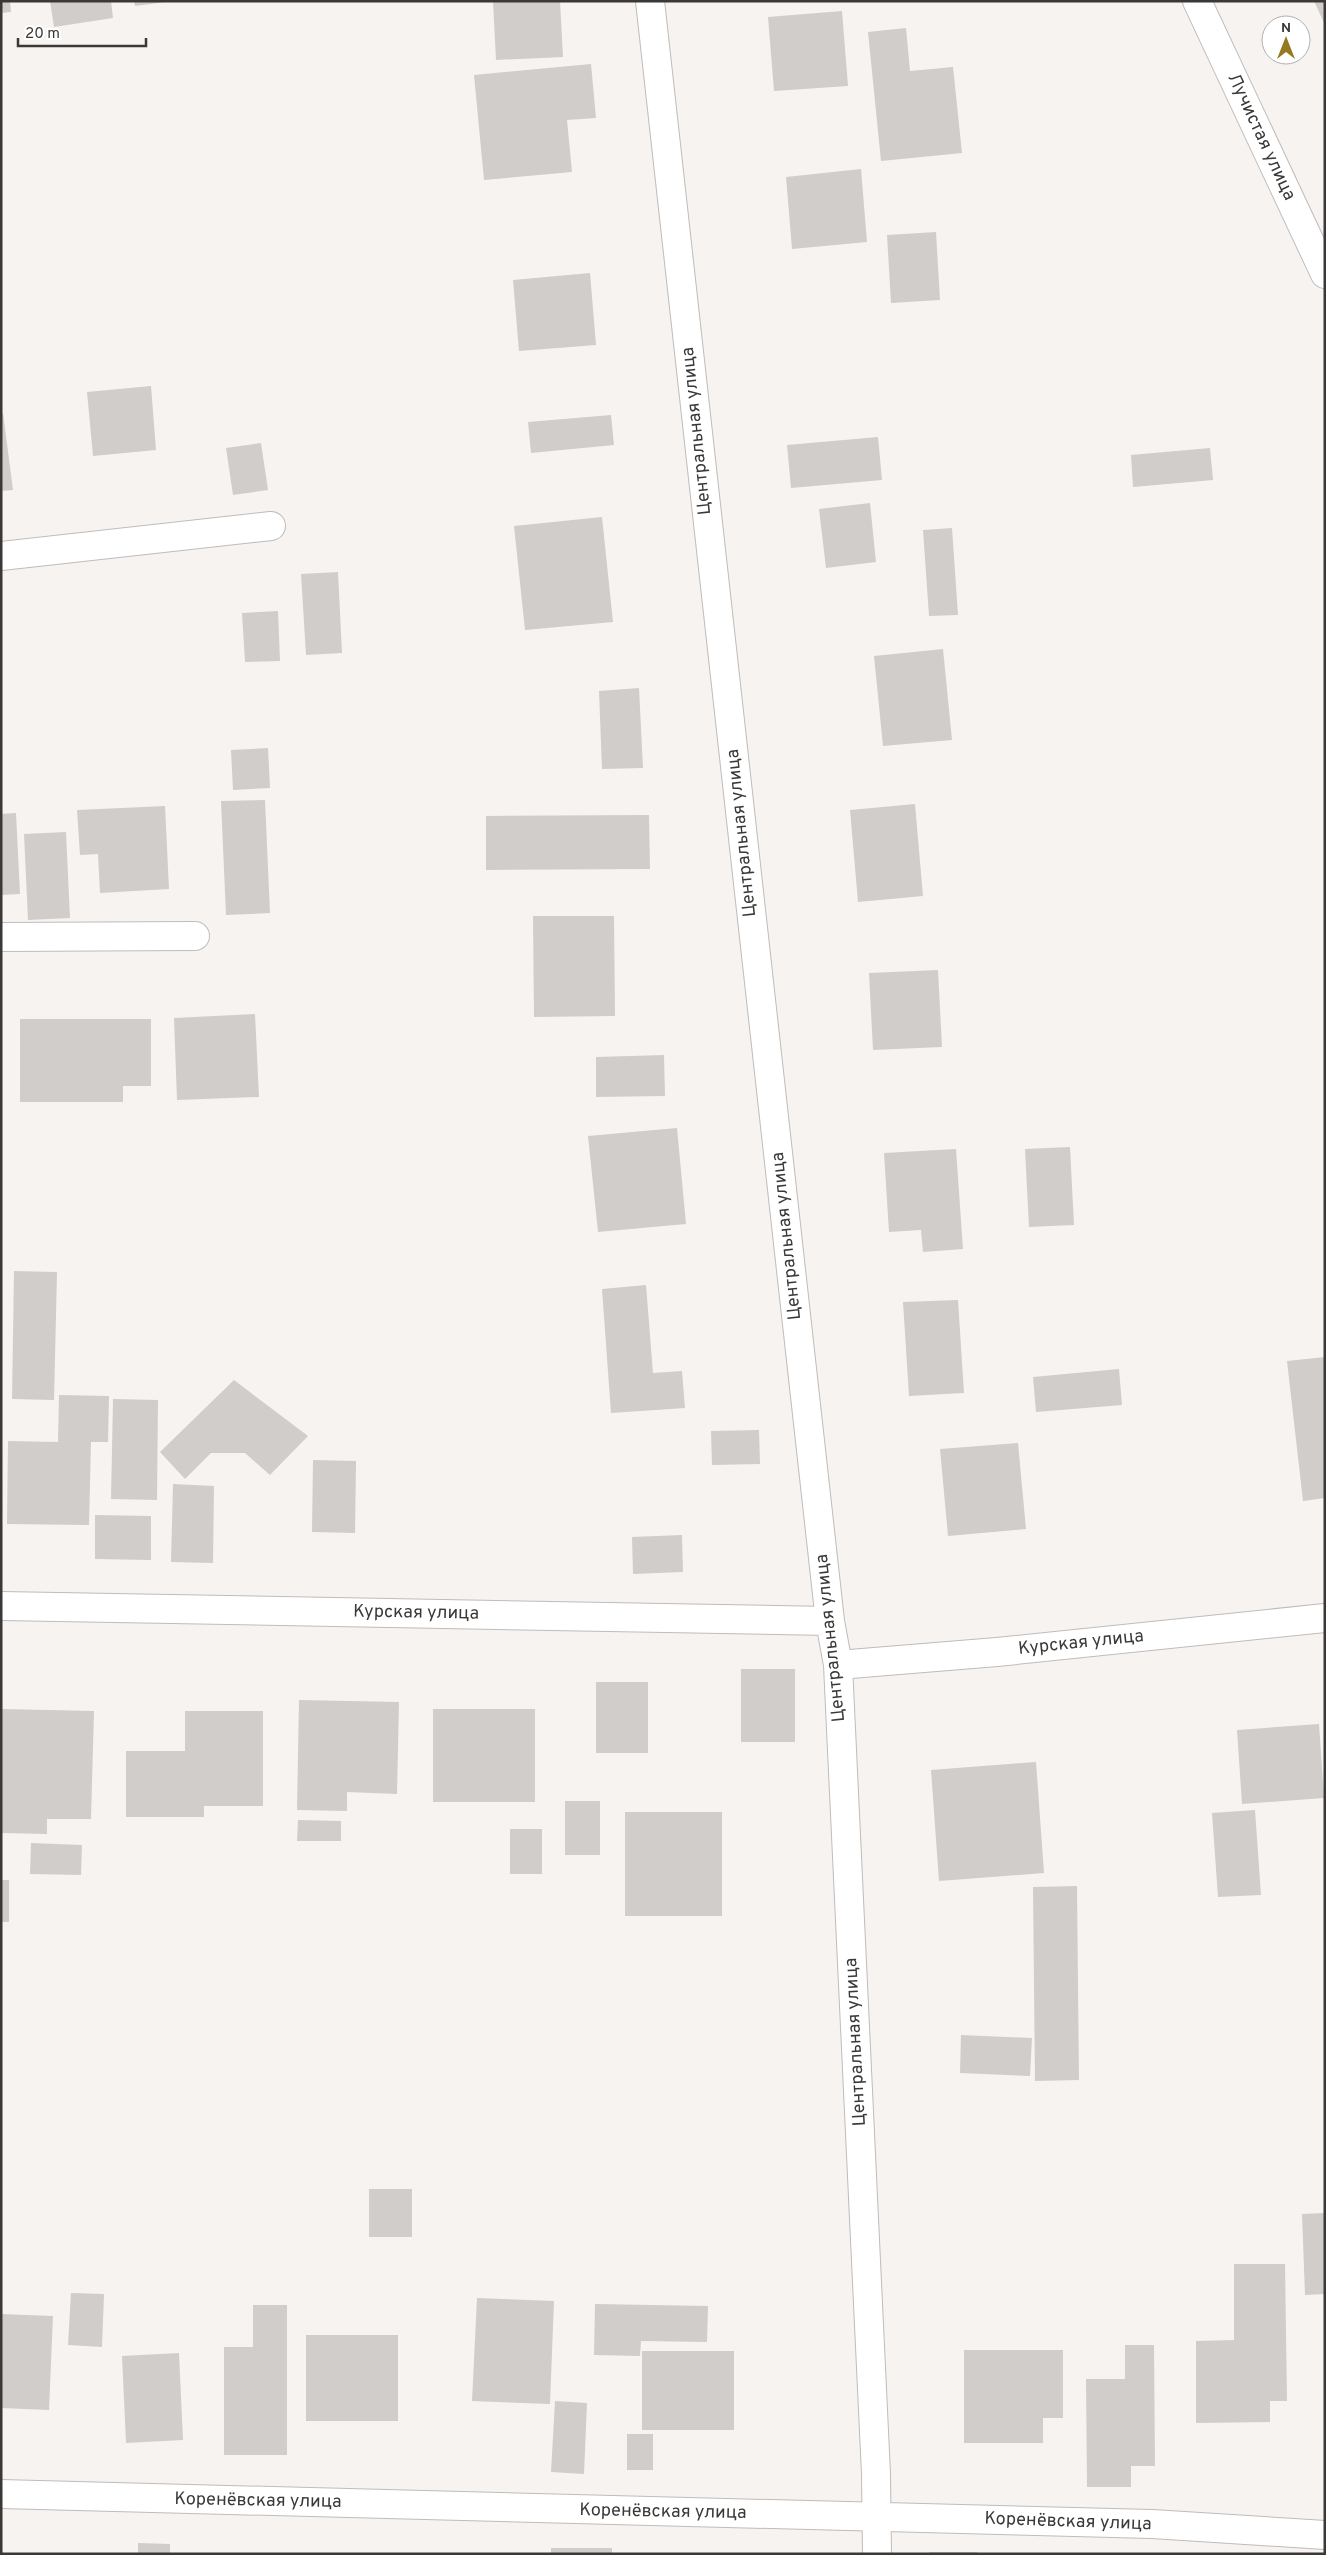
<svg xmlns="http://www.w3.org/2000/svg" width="1326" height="2555" font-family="Overpass,sans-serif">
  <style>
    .building { fill: #d0cdcb }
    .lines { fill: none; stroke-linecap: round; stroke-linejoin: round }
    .minor-casing { stroke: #bfbcba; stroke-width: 30 }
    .minor { stroke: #fff; stroke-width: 28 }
    .labels { text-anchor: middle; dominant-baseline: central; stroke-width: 5; stroke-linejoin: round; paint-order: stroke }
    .street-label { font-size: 18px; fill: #3a3938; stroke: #fff }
  </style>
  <rect width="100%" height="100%" fill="#f7f3f1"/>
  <path class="building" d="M1,1H10L11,12L1,13Z
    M50,1H111L113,18L54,27Z
    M134,1H166V2L135,6Z
    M493,1H560L563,57L496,60Z
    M1314,1H1325V25Z
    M842,11L848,86L774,91L768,17Z
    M906,28L910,71L953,67L962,153L881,161L868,32Z
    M591,64L596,118L567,120L572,172L484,180L474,75Z
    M861,169L867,242L792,249L786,177Z
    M936,232L940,300L891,303L887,235Z
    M590,273L596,345L519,351L513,280Z
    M151,386L156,450L93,456L87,392Z
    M1,413H3L13,490L1,491Z
    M611,415L614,445L531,453L528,422Z
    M878,437L882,480L791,488L787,445Z
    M261,443L268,490L233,495L226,448Z
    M1210,448L1213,480L1133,487L1131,455Z
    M870,503L876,562L826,568L819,509Z
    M602,517L613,622L525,630L514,526Z
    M952,528L958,615L929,616L923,530Z
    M338,572L342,653L306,655L301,574Z
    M278,611L280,661L245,662L242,613Z
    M943,649L952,740L883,746L874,656Z
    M639,688L643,768L602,769L599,691Z
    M268,748L270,788L233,790L231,750Z
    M265,800L270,913L226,915L221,801Z
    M915,804L923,896L858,902L850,810Z
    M165,806L169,889L100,893L98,854L80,855L77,810Z
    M16,813L20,894L1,895V814Z
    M649,815L650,869L486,870V816Z
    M66,832L70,918L28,920L24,834Z
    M533,916H614L615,1016L534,1017Z
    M938,970L942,1047L873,1050L869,973Z
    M255,1014L259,1097L177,1100L174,1018Z
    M20,1019H151V1086H123V1102H20Z
    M664,1055L665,1096L596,1097V1057Z
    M677,1128L686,1224L598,1232L588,1136Z
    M1070,1147L1074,1225L1029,1227L1025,1149Z
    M956,1149L963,1249L923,1252L921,1230L889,1232L884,1153Z
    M14,1271L57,1272L54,1400L12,1399Z
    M646,1285L653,1373L682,1371L685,1408L611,1413L602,1289Z
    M958,1300L964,1393L909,1396L903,1302Z
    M1325,1357V1498L1303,1501L1287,1361Z
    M1119,1369L1122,1405L1036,1412L1033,1377Z
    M234,1380L308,1436L270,1475L245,1453H211L185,1479L160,1452Z
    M59,1395L109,1396L108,1442H91L89,1525L7,1524L8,1441L58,1442Z
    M113,1399L158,1400L157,1500L111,1499Z
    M759,1430L760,1464L712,1465L711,1431Z
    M1018,1443L1026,1529L948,1536L940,1449Z
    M313,1460L356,1461L355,1533L312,1532Z
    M173,1484L214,1486L213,1563L171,1562Z
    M95,1515L151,1516V1560L95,1559Z
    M682,1535L683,1572L633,1574L632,1537Z
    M741,1669H795V1742H741Z
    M596,1682H648V1753H596Z
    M299,1700L399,1702L397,1794L347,1792V1811L297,1810Z
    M1,1709L94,1711L91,1819H47V1834L1,1833Z
    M433,1709H535V1802H433Z
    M185,1711H263V1806H204V1817H126V1751H185Z
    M1319,1724L1324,1798L1242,1804L1237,1730Z
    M1036,1762L1044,1873L939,1881L931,1770Z
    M565,1801H600V1855H565Z
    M1255,1810L1261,1895L1218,1897L1212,1813Z
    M625,1812H722V1916H625Z
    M298,1820L341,1821V1841H297Z
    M510,1829H542V1874H510Z
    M31,1843L82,1845L81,1875L30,1874Z
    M1,1880H9V1922H1Z
    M1077,1886L1079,2080L1035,2081L1033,1887Z
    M961,2035L1032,2038L1030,2076L960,2073Z
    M369,2189H412V2237H369Z
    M1325,2213V2294L1305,2295L1302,2214Z
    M1234,2264H1285L1287,2401H1270V2422L1196,2423V2341L1234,2340Z
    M71,2293L104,2294L102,2347L68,2345Z
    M477,2298L554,2301L550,2404L472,2401Z
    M595,2304L708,2306L707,2342L641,2341L640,2356L594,2355Z
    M253,2305H287V2455H224V2347H253Z
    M1,2314L53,2316L49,2410L1,2408Z
    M306,2335H398V2421H306Z
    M1125,2345H1154L1155,2466H1131V2487H1087L1086,2379H1125Z
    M964,2350H1063V2418H1043V2443H964Z
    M642,2351H734V2430H642Z
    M179,2353L183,2440L126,2443L122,2356Z
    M555,2401L587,2403L584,2474L551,2472Z
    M627,2434H653V2470H627Z
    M138,2543L170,2544V2554H138Z
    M551,2548H612V2554H551Z
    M929,2552H977V2554H929Z"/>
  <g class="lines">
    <g class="minor-casing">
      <path id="minor" d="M650,1L830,1621L838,1665L876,2474L877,2554
        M1197,1L1325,274
        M1,556L271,526
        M1,937L195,936
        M1,1606L830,1621
        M838,1665L997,1652L1325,1618
        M1,2494L1152,2524L1325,2535"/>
    </g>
    <use href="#minor" class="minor"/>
  </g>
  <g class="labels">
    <g class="street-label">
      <text transform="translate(1261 137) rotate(65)">Лучистая улица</text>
      <text transform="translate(697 431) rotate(-96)">Центральная улица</text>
      <text transform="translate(742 833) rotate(-96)">Центральная улица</text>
      <text transform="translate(787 1236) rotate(-96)">Центральная улица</text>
      <text transform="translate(416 1613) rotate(1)">Курская улица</text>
      <text transform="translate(831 1638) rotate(-96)">Центральная улица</text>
      <text transform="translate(1081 1643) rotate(-6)">Курская улица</text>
      <text transform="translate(856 2042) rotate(-93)">Центральная улица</text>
      <text transform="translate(258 2501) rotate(1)">Коренёвская улица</text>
      <text transform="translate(663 2512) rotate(1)">Коренёвская улица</text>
      <text transform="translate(1068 2522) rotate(2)">Коренёвская улица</text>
    </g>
  </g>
  <rect width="1326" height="2555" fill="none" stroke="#3a3938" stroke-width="5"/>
  <g transform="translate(1286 40)"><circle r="24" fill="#ffffff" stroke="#b0b0af"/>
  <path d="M0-4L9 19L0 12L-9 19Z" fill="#957920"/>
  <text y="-8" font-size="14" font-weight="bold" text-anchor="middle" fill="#3a3938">N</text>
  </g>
  <path d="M18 38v8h128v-8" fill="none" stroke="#3a3938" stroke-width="2.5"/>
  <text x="25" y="38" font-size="15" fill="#3a3938" stroke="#ffffff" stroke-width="4" paint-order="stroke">20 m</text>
</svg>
